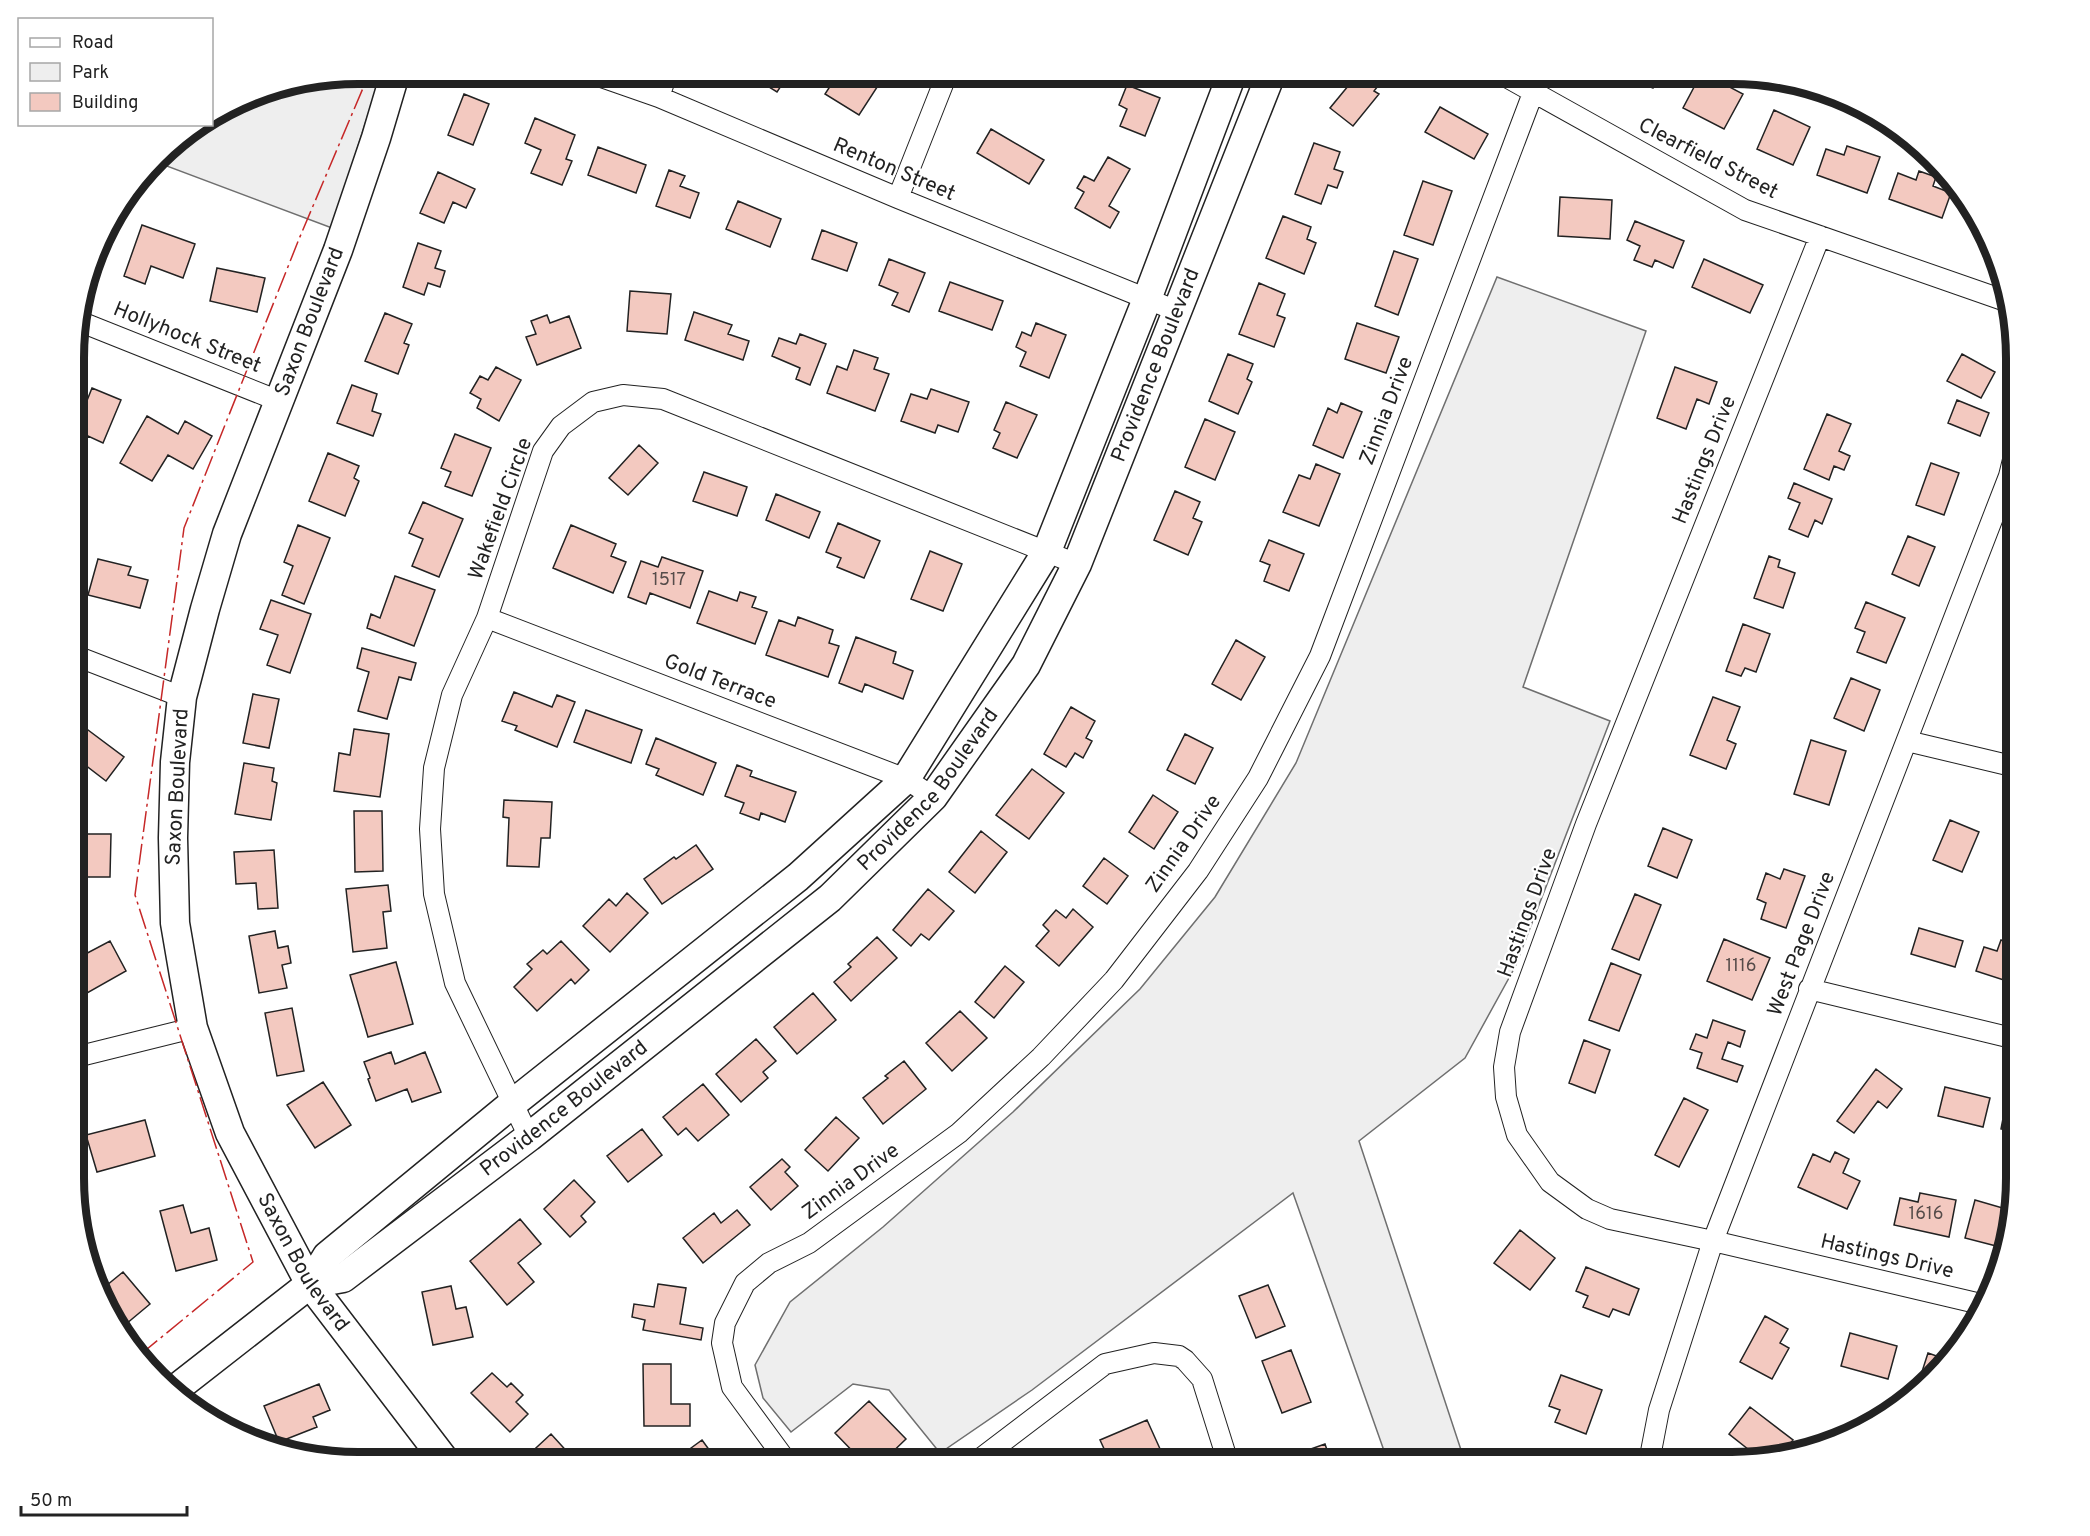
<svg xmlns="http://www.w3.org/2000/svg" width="2090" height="1536" font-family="Overpass,sans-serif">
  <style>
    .green { fill: #eee; stroke: #6f6f6f; stroke-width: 1.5 }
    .building { fill: #f3c9c0; stroke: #222; stroke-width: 1.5 }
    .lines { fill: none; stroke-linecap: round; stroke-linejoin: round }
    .street-casing { stroke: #222; stroke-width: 22 }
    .secondary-casing { stroke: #222; stroke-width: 31 }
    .street { stroke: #fff; stroke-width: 20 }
    .secondary { stroke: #fff; stroke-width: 28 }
    .power { stroke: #c62828; stroke-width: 1.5; stroke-dasharray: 21 4.5 3 4.5; stroke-linecap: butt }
    .labels { text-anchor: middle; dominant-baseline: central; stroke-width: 4.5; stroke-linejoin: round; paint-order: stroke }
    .number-label { font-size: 18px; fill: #564c4a }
    .street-label { font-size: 21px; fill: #222; stroke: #fff }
    .rim { fill: none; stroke: #222; stroke-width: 8 }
  </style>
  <rect width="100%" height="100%" fill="#fff"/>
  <path class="green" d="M358,74H381L332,228L156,162C169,146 189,125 212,124V118L249,95Z
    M1497,277L1646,331L1523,687L1610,721L1515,967L1465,1058L1359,1141L1465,1462H1388L1293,1193L1032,1390L940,1453L889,1390L853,1384L791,1432L763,1398L755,1365L790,1302L883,1227L1013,1112L1140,989L1215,897L1296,763Z"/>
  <path class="building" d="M748,74H789L777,92Z
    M838,74H877L883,78L859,115L825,94Z
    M1358,74H1380L1385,77L1374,91L1379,94L1353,126L1330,108Z
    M1618,74H1659L1653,88Z
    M1701,74H1705L1743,94L1724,129L1683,108Z
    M1127,85L1160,98L1145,136L1120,126L1127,109L1119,105Z
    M464,94L489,104L473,145L448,135Z
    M1440,107L1488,134L1474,159L1425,132Z
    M1774,110L1810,127L1793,165L1757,149Z
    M535,118L575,135L566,159L572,161L562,185L531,173L541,150L525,143Z
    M991,129L1044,160L1029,184L977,153Z
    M1314,143L1340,152L1334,169L1343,172L1337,188L1328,185L1321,204L1295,194Z
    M1847,146L1880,157L1867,193L1817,175L1826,149L1844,155Z
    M598,147L646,165L636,193L588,175Z
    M1108,157L1130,169L1109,206L1119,212L1110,228L1075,208L1084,192L1077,188L1084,176L1094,181Z
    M669,170L685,176L680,186L699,193L690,218L656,206Z
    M1919,171L1936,177L1933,186L1951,193L1942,218L1889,199L1898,173L1916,180Z
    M438,172L475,189L466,208L453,202L444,223L420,213Z
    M1423,181L1452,191L1433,245L1404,235Z
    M1560,197L1612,200L1610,239L1558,236Z
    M738,201L781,219L770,247L726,229Z
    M1283,216L1311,227L1307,239L1316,243L1304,274L1266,258Z
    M112,220L118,223L103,263L95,259L103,232Z
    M1635,221L1684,241L1673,268L1655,260L1652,267L1634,260L1640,246L1627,240Z
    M142,225L195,244L183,278L151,266L145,284L124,276Z
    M1984,228L1987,232L1992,249L1978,243Z
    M822,230L857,243L847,271L812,259Z
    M418,243L441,251L435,268L445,271L440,287L428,283L424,295L403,287Z
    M1394,251L1418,259L1398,315L1375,306Z
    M889,259L925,273L909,312L892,305L898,293L879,285Z
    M1704,259L1763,285L1750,313L1692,287Z
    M217,268L265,278L257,312L210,301Z
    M950,282L1003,301L992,330L939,311Z
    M1259,283L1285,294L1277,315L1285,318L1274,347L1239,334Z
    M630,291L671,294L667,334L627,331Z
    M694,312L732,325L728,334L749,341L743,360L685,340Z
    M385,313L412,324L404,343L409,345L398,374L365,361Z
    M547,315L550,323L569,316L581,348L537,365L526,337L536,334L531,321Z
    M1036,323L1066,335L1049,378L1020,366L1026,352L1016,347L1022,332L1031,336Z
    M1357,323L1399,337L1386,373L1345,359Z
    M800,334L826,344L810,385L796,379L800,368L772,356L779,338L796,344Z
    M854,350L878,358L874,369L889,374L875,411L827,393L837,366L847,370Z
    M1228,354L1253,364L1247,379L1252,382L1238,414L1209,401Z
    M1962,354L1995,372L1981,398L1947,381Z
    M496,367L521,380L499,421L477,408L481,399L470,393L480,376L488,380Z
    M1675,367L1717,382L1709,404L1697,399L1686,429L1657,418Z
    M352,385L377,394L372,411L381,414L373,436L337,423Z
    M92,388L121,400L103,443L88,436L85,445L76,442V399L86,403Z
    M931,389L969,402L958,432L938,425L935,433L901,421L911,394L927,399Z
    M1957,400L1989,413L1980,436L1948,423Z
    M1006,402L1037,415L1017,458L993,448L1000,433L994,430Z
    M1341,403L1362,412L1343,458L1313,445L1328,408L1337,413Z
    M1827,414L1851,424L1839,451L1850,456L1844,470L1834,466L1829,480L1804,469Z
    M147,416L178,434L185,421L212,436L193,469L168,455L152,481L120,463Z
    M1205,419L1235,432L1215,480L1185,467Z
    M455,434L491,448L472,496L445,486L451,472L441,468Z
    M639,445L658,463L628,495L609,478Z
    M328,453L359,466L354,478L359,481L345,516L309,501Z
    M1931,463L1959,473L1944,515L1916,505Z
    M1316,464L1340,474L1319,526L1283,512L1299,475L1310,479Z
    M704,472L747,487L737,516L693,501Z
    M1794,483L1832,499L1822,524L1815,520L1808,537L1789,529L1800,503L1788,498Z
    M1175,491L1200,502L1193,518L1202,522L1188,555L1154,540Z
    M776,494L820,512L809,538L766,520Z
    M423,502L463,519L439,577L412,566L423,539L409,533Z
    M838,523L880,541L864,578L837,567L841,558L826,552Z
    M298,525L330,538L304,604L282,595L293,566L284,562Z
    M571,525L616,544L611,556L626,562L613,593L553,568Z
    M1908,536L1935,547L1919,586L1892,574Z
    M1269,540L1304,554L1289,591L1264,581L1270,565L1260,561Z
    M930,551L962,564L943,611L911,599Z
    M1769,556L1780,560L1778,567L1795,573L1783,608L1754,598Z
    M662,557L703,571L690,608L650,593L646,604L628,597L641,561L658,567Z
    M98,559L131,567L128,575L148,580L140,608L88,595Z
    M395,576L435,590L414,646L367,628L371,614L380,618Z
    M709,591L737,601L740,592L756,597L752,607L767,612L755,644L697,623Z
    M271,600L311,614L290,673L267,665L278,635L260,629Z
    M1866,602L1905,618L1886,663L1857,652L1865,632L1855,628Z
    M798,617L833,630L829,643L839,646L828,677L766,655L779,620L795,626Z
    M1743,624L1770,634L1756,672L1745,668L1741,676L1726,671Z
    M856,637L896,652L893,663L913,671L903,699L865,684L862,692L839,683Z
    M1236,640L1265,657L1241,700L1212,684Z
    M362,648L416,663L411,680L399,677L387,719L358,711L369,672L357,668Z
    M1851,678L1880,690L1864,731L1834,718Z
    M2016,685V706L2008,702Z
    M514,692L552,707L557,695L575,702L557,747L515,730L517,726L502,721Z
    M253,694L279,699L269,748L243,743Z
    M1713,697L1740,707L1727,740L1736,744L1726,769L1690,755Z
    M1071,707L1095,721L1086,738L1092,741L1083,758L1075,753L1066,767L1044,754Z
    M586,710L642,730L631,763L574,742Z
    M76,721L124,757L106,781L76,758Z
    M354,729L389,734L380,797L334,791L339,753L350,755Z
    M1185,734L1213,748L1195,784L1167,770Z
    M656,738L716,763L703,795L656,775L659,769L646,764Z
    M1811,740L1846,751L1829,805L1794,794Z
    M244,763L274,768L272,781L277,783L271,820L235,814Z
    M737,765L752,771L750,776L796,792L785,822L761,813L759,820L740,813L744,803L725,796Z
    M1032,769L1064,793L1029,839L996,815Z
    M1153,795L1178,812L1154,849L1129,832Z
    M504,800L552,802L550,838H541L539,867L507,866L509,818L503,817Z
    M354,811H382L383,871L355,872Z
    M1950,820L1979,832L1962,872L1933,860Z
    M1663,828L1692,840L1677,878L1648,866Z
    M981,831L1007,852L975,893L949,872Z
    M83,834H111L110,877H82Z
    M696,845L713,869L662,904L644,879L674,857L676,859Z
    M274,850L278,908L258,909L256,883L236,884L234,852Z
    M1104,858L1128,876L1107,904L1083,886Z
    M1784,869L1805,876L1786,928L1761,919L1766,903L1757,899L1766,873L1780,879Z
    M388,885L391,911L383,912L387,948L353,952L346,889Z
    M928,889L954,911L929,940L921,934L911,946L893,930Z
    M627,893L648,913L610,952L583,926L609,899L616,906Z
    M1635,894L1661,905L1639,960L1612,949Z
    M1073,909L1093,927L1059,966L1036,946L1049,931L1043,925L1056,910L1066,918Z
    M1919,928L1963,941L1955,967L1911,954Z
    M275,931L278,948L288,946L291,963L282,965L287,988L259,993L249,936Z
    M877,937L897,958L851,1001L834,982L851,967L848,964Z
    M1724,939L1770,958L1752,1000L1707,981Z
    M2001,940L2016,945V984L1976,971L1984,947L1997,951Z
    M110,941L126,971L80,997L76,989V959Z
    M561,941L589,970L575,984L571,979L537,1011L514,987L532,969L527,964L543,950L547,954Z
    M396,962L413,1024L368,1037L350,975Z
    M1611,963L1641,975L1619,1031L1589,1020Z
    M1005,966L1024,982L994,1018L975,1002Z
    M813,993L836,1020L797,1054L774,1027Z
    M292,1008L304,1071L277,1076L265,1013Z
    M960,1011L987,1038L952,1071L926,1043Z
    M1713,1020L1745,1031L1740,1047L1728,1042L1722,1059L1743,1066L1737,1082L1697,1068L1702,1053L1690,1049L1696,1034L1707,1038Z
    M756,1039L776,1061L763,1072L768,1078L741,1102L716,1074Z
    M1584,1040L1610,1050L1595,1093L1569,1083Z
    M391,1052L395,1064L425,1052L441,1092L412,1102L407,1089L376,1101L368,1079L370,1078L364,1062Z
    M904,1061L926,1089L883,1124L863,1098L888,1078L885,1076Z
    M1876,1069L1902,1089L1887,1108L1878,1101L1854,1133L1837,1121Z
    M323,1082L351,1125L315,1148L287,1105Z
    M703,1084L729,1115L698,1141L686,1128L678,1135L663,1117Z
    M1945,1087L1990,1098L1983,1127L1938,1116Z
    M1684,1098L1708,1110L1679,1167L1655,1155Z
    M2007,1098L2016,1100V1132L2001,1129Z
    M836,1117L859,1138L828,1171L805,1150Z
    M145,1120L155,1156L97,1172L86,1135Z
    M642,1129L662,1155L628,1182L607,1156Z
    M1835,1152L1849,1159L1843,1173L1860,1181L1847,1209L1798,1187L1813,1154L1830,1162Z
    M782,1159L790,1167L785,1172L798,1186L771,1210L750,1187Z
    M574,1180L595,1202L581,1216L586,1222L570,1237L544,1209Z
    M1920,1193L1956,1200L1949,1237L1894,1225L1900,1198L1918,1202Z
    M1975,1200L2013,1211L2004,1248L1965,1238Z
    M183,1205L191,1233L209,1228L217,1260L176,1271L160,1211Z
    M737,1210L750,1225L703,1263L683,1238L714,1213L721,1223Z
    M520,1219L541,1244L518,1263L534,1282L507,1305L470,1261Z
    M1520,1230L1555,1258L1530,1290L1494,1263Z
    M1586,1267L1639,1289L1629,1315L1613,1309L1609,1317L1583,1307L1588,1296L1576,1291Z
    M123,1272L150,1304L120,1329L111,1320L101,1290Z
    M658,1284L686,1288L680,1324L703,1328L701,1340L643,1330L645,1320L632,1317L634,1304L654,1307Z
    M1268,1285L1285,1326L1256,1338L1239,1296Z
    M451,1286L456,1309L466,1307L473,1337L433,1345L422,1292Z
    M1765,1316L1788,1329L1780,1343L1789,1348L1772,1379L1740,1362Z
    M1850,1333L1897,1346L1888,1379L1841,1366Z
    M1291,1350L1311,1402L1282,1413L1262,1361Z
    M1928,1353L1948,1360L1918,1384Z
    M643,1364H671V1404H690V1426H644Z
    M492,1373L507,1387L511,1383L523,1395L516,1402L528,1414L510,1432L471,1393Z
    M1561,1375L1602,1390L1586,1434L1555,1422L1560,1410L1549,1406Z
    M319,1384L330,1410L313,1417L317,1427L279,1442L264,1406Z
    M869,1401L906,1439L882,1462H863L835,1433Z
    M1750,1407L1793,1440L1785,1450L1758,1457L1729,1434Z
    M1147,1420L1161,1451L1133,1462H1123L1117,1449L1106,1453L1100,1440Z
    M253,1430L267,1448L246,1436Z
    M551,1434L572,1457L568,1462H527L524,1459Z
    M702,1440L718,1462H672Z
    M1325,1444L1331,1462H1293L1291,1456Z
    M1069,1453L1077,1462H1059Z"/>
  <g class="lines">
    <g class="street-casing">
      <path id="street" d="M593,74L659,97L898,198L1177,311
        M1501,74L1745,210L2006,301
        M659,97L667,74
        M898,198L947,74
        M1820,236L1586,824L1510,1032L1504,1067L1506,1097L1517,1135L1550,1182L1587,1209L1610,1219L1713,1241L1985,1305
        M76,320L279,401
        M487,618L906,779L933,797
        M76,656L182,697
        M1907,741L2016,767
        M1809,989L2016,1039
        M76,1061L84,1055L193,1028
        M529,1137L455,983L434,894L430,829L434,768L452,695L487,618L543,451L561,426L593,402L623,395L663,399L1077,564
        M787,1462L732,1387L722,1343L725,1323L745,1283L769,1263L809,1243L959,1133L1041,1057L1114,980L1198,871L1258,778L1320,656L1533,93
        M976,1462L1105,1364L1154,1353L1179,1356L1185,1360L1202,1379L1228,1462
        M1649,1462L1659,1410L1713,1241L2009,476L2016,448"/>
    </g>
    <g class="secondary-casing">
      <g id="secondary">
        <path id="s1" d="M395,74L376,138L338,250L227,534L205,609L182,697L175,762L173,838L175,923L193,1028L230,1133L310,1284L446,1462"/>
        <path id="s2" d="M310,1284L343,1278L529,1137L830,898L933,797L1026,665L1077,564L1271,74"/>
        <path d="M173,1391L310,1284L327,1256L512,1104L798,877L906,779L1047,551L1147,299L1232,74"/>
      </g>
    </g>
    <use href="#street" class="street"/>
    <use href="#secondary" class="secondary"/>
    <path class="power" d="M141,1354L253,1262L135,895L184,528L299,239L369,74"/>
  </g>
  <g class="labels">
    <g class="number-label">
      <text x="669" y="580">1517</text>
      <text x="1741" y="966">1116</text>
      <text x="1926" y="1214">1616</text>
    </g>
    <g class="street-label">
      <text transform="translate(1708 159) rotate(27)">Clearfield Street</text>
      <text transform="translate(894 170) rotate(23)">Renton Street</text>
      <text transform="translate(310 322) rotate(-69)">Saxon Boulevard</text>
      <text transform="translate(187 338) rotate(22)">Hollyhock Street</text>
      <text stroke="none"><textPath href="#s2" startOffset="1284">Providence Boulevard</textPath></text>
      <text transform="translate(1387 411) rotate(-69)">Zinnia Drive</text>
      <text transform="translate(1705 460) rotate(-68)">Hastings Drive</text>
      <text transform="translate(501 509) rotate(-70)">Wakefield Circle</text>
      <text transform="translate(720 682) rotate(21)">Gold Terrace</text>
      <text transform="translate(178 787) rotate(-87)">Saxon Boulevard</text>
      <text stroke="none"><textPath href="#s2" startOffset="798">Providence Boulevard</textPath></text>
      <text transform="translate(1184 844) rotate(-55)">Zinnia Drive</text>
      <text transform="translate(1528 913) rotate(-70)">Hastings Drive</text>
      <text transform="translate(1802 944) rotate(-69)">West Page Drive</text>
      <text stroke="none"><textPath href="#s2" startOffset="312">Providence Boulevard</textPath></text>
      <text transform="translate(851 1182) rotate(-36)">Zinnia Drive</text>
      <text transform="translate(1887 1257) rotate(13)">Hastings Drive</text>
      <text stroke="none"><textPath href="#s1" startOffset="1252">Saxon Boulevard</textPath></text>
    </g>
  </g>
  <path d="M0 0H2090V1536H0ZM358 84H1732A274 274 0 0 1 2006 358V1178A274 274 0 0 1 1732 1452H358A274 274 0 0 1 84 1178V358A274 274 0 0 1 358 84Z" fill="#fff" fill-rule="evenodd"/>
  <path class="rim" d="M358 84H1732A274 274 0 0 1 2006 358V1178A274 274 0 0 1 1732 1452H358A274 274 0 0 1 84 1178V358A274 274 0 0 1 358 84Z"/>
  <rect x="18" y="18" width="195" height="108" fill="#ffffff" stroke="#a7a7a7" stroke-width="1.5"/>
  <rect x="30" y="38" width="30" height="9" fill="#ffffff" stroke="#a7a7a7" stroke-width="1.5"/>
  <text x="72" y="48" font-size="18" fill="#222222">Road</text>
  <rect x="30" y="63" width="30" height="18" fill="#eeeeee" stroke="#a7a7a7" stroke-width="1.5"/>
  <text x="72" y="78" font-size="18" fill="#222222">Park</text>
  <rect x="30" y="93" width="30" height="18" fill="#f3c9c0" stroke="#a7a7a7" stroke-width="1.5"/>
  <text x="72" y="108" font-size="18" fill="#222222">Building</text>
  <path d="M21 1506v9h166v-9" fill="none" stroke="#222222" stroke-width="3"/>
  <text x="30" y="1506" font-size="18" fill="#222222" stroke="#ffffff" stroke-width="4.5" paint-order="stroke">50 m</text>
</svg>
